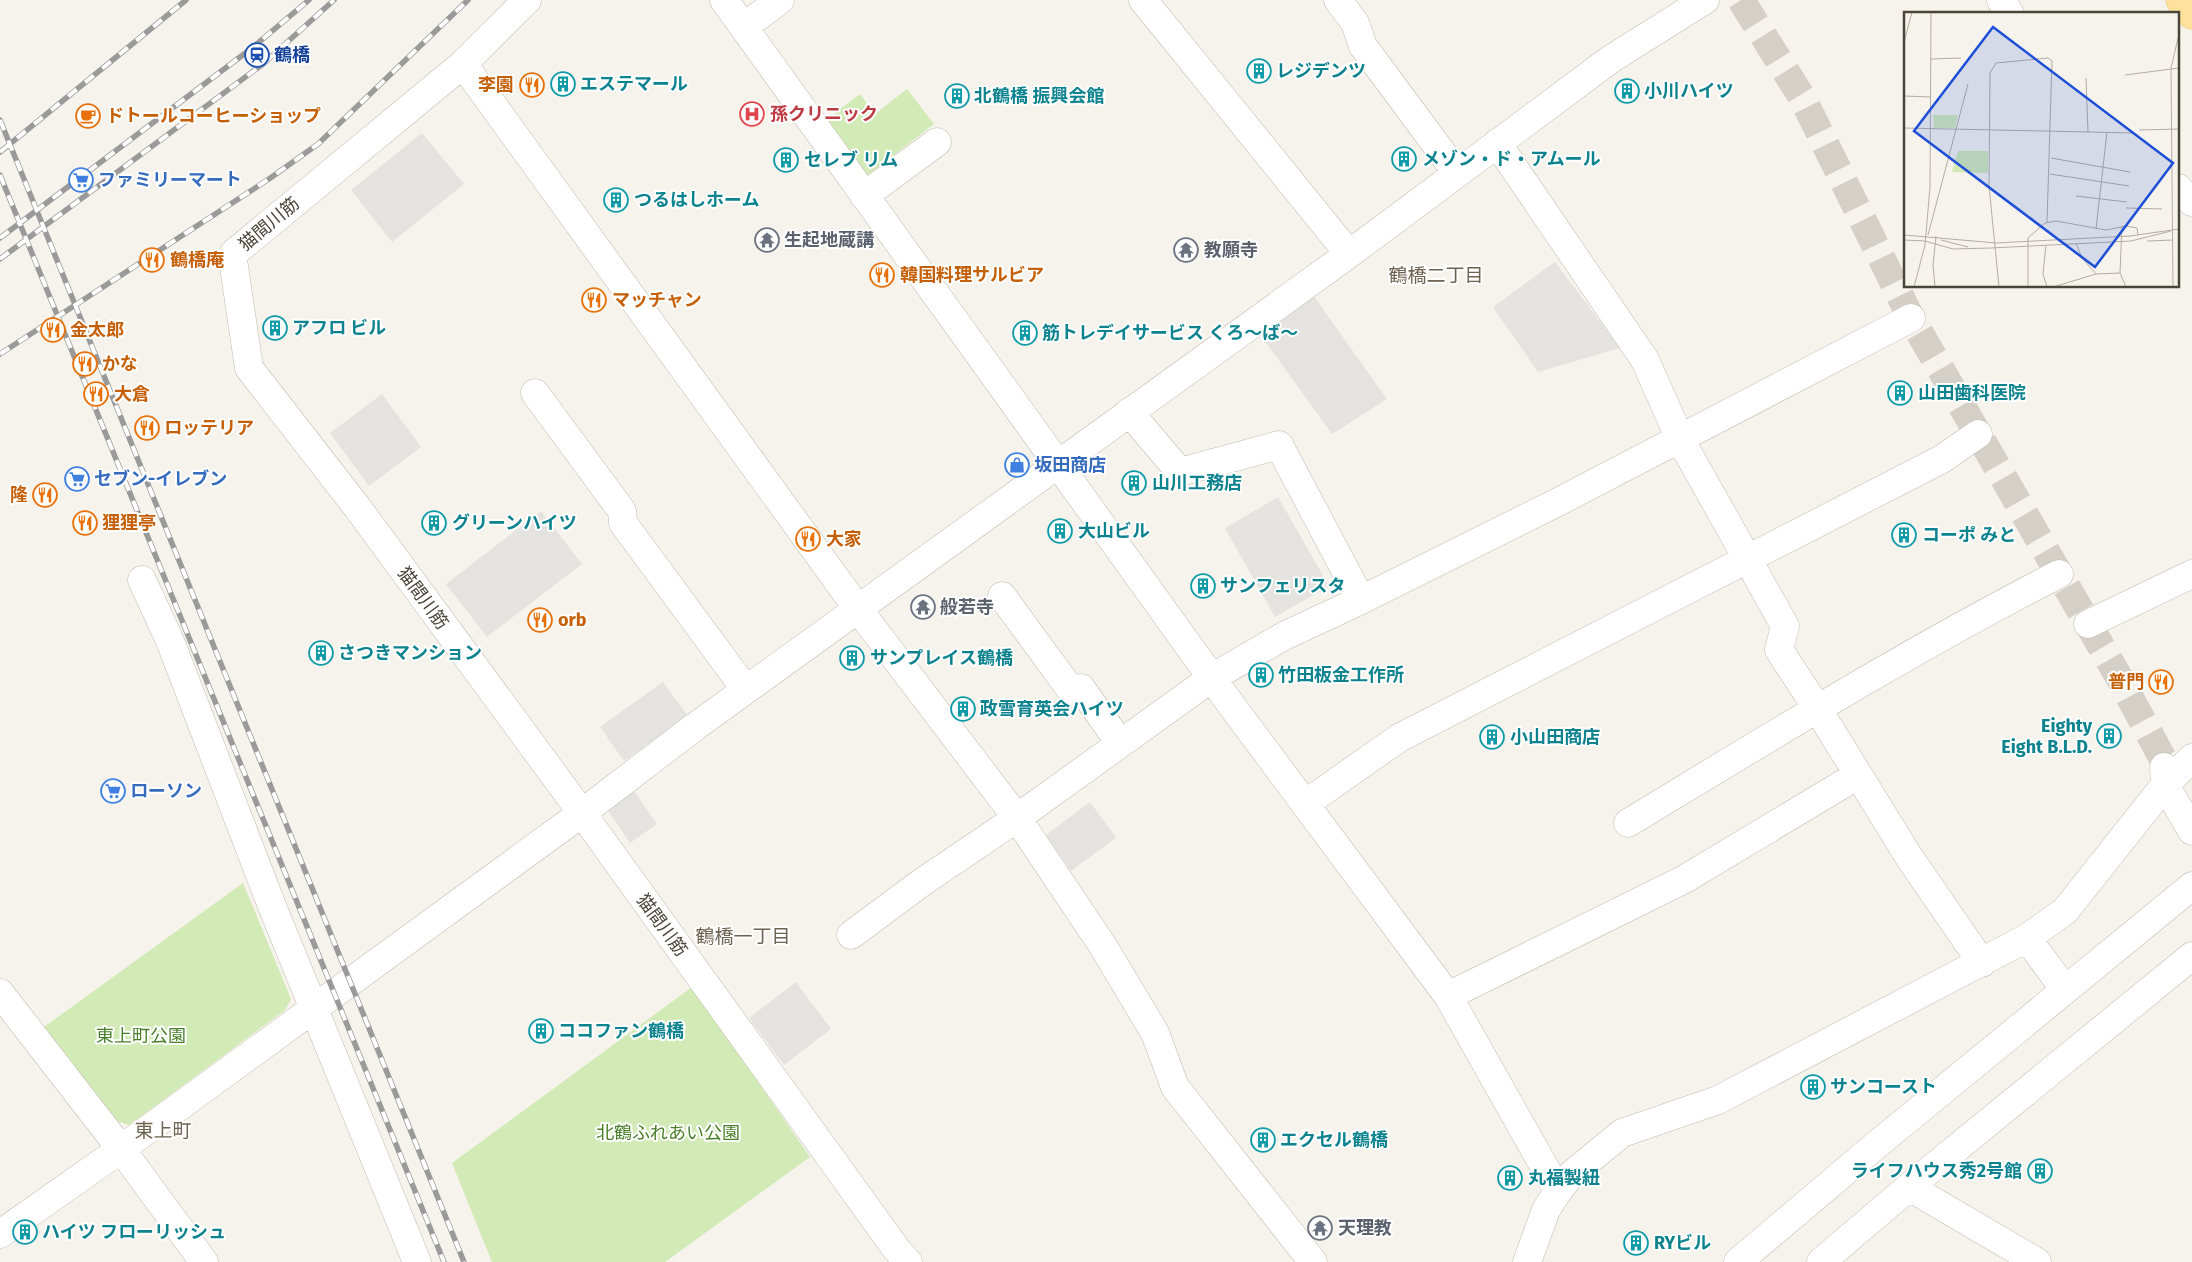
<svg xmlns="http://www.w3.org/2000/svg" width="2192" height="1262" font-family="'Fira Sans','Noto Sans JP',sans-serif">
  <style>
    .green { fill: #d2eab5 }
    .parking { fill: #e5e3e0 }
    .lines { fill: none; stroke-linecap: round; stroke-linejoin: round }
    .minor-tunnel { stroke: #d4d0c8; stroke-width: 28; stroke-dasharray: 28 14; stroke-linecap: butt }
    .minor-casing { stroke: #c2bbae; stroke-width: 29 }
    .major-casing { stroke: #e6c16a; stroke-width: 29 }
    .minor { stroke: #fff; stroke-width: 28 }
    .major { stroke: #ffe39c; stroke-width: 28 }
    .rail-casing { stroke: #9a9a9a; stroke-width: 5.5 }
    .rail { stroke: #fff; stroke-width: 4; stroke-dasharray: 11; stroke-linecap: butt }
    .labels { text-anchor: middle; dominant-baseline: central; stroke-width: 4; stroke-linejoin: round; paint-order: stroke }
    .transit-label { font-size: 18px; font-weight: bold; fill: #164399; stroke: #fff; text-anchor: start }
    .culture-label { font-size: 18px; font-weight: bold; fill: #0d838f; stroke: #fff; text-anchor: start }
    .food-label { font-size: 18px; font-weight: bold; fill: #c56008; stroke: #fff; text-anchor: start }
    .health-label { font-size: 18px; font-weight: bold; fill: #be3a42; stroke: #fff; text-anchor: start }
    .shop-label { font-size: 18px; font-weight: bold; fill: #366cbe; stroke: #fff; text-anchor: start }
    .street-label { font-size: 18px; fill: #4b4439; stroke: #fff }
    .worship-label { font-size: 18px; font-weight: bold; fill: #5b616d; stroke: #fff; text-anchor: start }
    .park-label { font-size: 18px; fill: #4a7f2a; stroke: #fff }
    .neighbourhood-label { font-size: 19px; fill: #6e6250; stroke: #fff }
    .inset-road { fill: none; stroke: #b2ada4; stroke-width: 1 }
    .view { fill: #1d4ed8; fill-opacity: 0.15; stroke: #1d4ed8; stroke-width: 2.5 }
    .inset-edge { fill: none; stroke: #4b4439; stroke-width: 2.5 }
  </style>
  <rect width="100%" height="100%" fill="#f6f3ec"/>
  <path class="green" d="M907,89L934,124L864,178L823,122L860,94L875,114Z
    M243,883L291,999L285,1010L129,1125L113,1120L44,1027Z
    M692,987L810,1157L665,1262H492L452,1163Z"/>
  <path class="parking" d="M422,133L464,184L392,242L351,190Z
    M1555,262L1620,348L1538,372L1493,307Z
    M1313,295L1387,399L1332,434L1259,333Z
    M382,394L421,447L369,486L330,433Z
    M1278,497L1329,586L1275,617L1225,528Z
    M541,511L582,564L487,637L446,584Z
    M663,682L688,716L624,761L600,727Z
    M632,788L657,824L630,843L605,806Z
    M1090,802L1116,838L1071,871L1046,835Z
    M796,982L831,1029L784,1065L749,1018Z"/>
  <g class="lines">
    <path class="minor-tunnel" d="M1741,0L1803,99L1911,318L2120,679L2164,761"/>
    <g class="minor-casing">
      <path id="minor" d="M527,0L463,64L234,253L233,260L249,368L357,507L582,813L897,1250L908,1262
        M724,0L1232,706L1448,996L1558,1191
        M1143,0L1349,254
        M1338,0L1355,23L1363,46L1457,173
        M2001,0L2010,14
        M744,27L780,0
        M463,64L858,609L1017,818L1103,946L1155,1033L1175,1087L1313,1262
        M1497,143L1645,360L1680,439L1785,626L1779,650L1817,708L1909,857L1982,963
        M2178,188L2192,202
        M864,196L937,142
        M535,393L622,511L623,523L746,690
        M1129,412L1180,472L1279,445L1361,600
        M142,580L170,641L272,906L417,1262
        M1002,596L1073,693L1081,688L1120,743
        M2088,624L2192,574
        M2164,767L2165,785L2192,831
        M1305,804L1399,738L1942,459L1978,434
        M1628,823C1770,737 1911,650 2059,574
        M851,935L921,883L1017,818L1213,677L1284,636L1361,600L1558,502L1911,318
        M2027,938L2065,990
        M0,993L121,1149L204,1262
        M1448,996L1683,880L1858,775
        M1909,1187L2037,1262
        M0,1234L121,1149L582,813L696,726L1349,254L1611,59L1705,0
        M1527,1262L1546,1210L1558,1191L1571,1175L1622,1133L1718,1100L2027,938L2065,911L2165,785L2192,758
        M1738,1262L1875,1146L2192,886
        M1821,1262L1909,1187L2192,956"/>
    </g>
    <g class="major-casing">
      <path id="major" d="M2180,0L2192,15"/>
    </g>
    <use href="#minor" class="minor"/>
    <use href="#major" class="major"/>
    <g class="rail-casing">
      <path id="rail" d="M0,120L464,1262
        M0,152L186,0
        M0,175L444,1262
        M0,238L252,48L309,0
        M0,259L263,64L334,0
        M0,354L269,179L318,144L468,0"/>
    </g>
    <use href="#rail" class="rail"/>
  </g>
  <defs>
    <g id="station-ring" transform="scale(1.25)"><circle r="9.5" fill="#fff" stroke="#1a4fb4" stroke-width="1.5"/><path d="M-3-6H3Q5-6 5-4V2Q5 4 3 4L4.5 6H3L1.5 4h-3L-3 6H-4.5L-3 4Q-5 4-5 2V-4Q-5-6-3-6ZM-3.5-4v3h7v-3ZM-3.5 1v1.5H-2V1ZM2 1v1.5H3.5V1Z" fill="#1a4fb4"/></g>
    <g id="building-ring" transform="scale(1.25)"><circle r="9.5" fill="#fff" stroke="#0f9aa8" stroke-width="1.5"/><path d="M-4-6H4V6H1V3H-1V6H-4ZM-2.5-4.3h1.7v1.8h-1.7ZM.8-4.3h1.7v1.8H.8ZM-2.5-1h1.7V.8h-1.7ZM.8-1h1.7V.8H.8Z" fill="#0f9aa8"/></g>
    <g id="restaurant-ring" transform="scale(1.25)"><circle r="9.5" fill="#fff" stroke="#e8710a" stroke-width="1.5"/><path d="M-5-6h1v4h1v-4h1v4h1v-4h1v5L-1.5 .5V6h-2V.5L-5-1ZM5-6V6H3V1.5H1.5Q1.5-4 5-6Z" fill="#e8710a"/></g>
    <g id="hospital-ring" transform="scale(1.25)"><circle r="9.5" fill="#fff" stroke="#e0444e" stroke-width="1.5"/><path d="M-5-5h3v3.5h4V-5h3V5h-3V1.5h-4V5h-3Z" fill="#e0444e"/></g>
    <g id="cafe-ring" transform="scale(1.25)"><circle r="9.5" fill="#fff" stroke="#e8710a" stroke-width="1.5"/><path d="M-5.5-4.5H6V0H3Q3 3.5 0 3.5H-2.5Q-5.5 3.5-5.5 0ZM3-3.2v2h1.7v-2ZM-6 4.5H4V6H-6Z" fill="#e8710a"/></g>
    <g id="supermarket-ring" transform="scale(1.25)"><circle r="9.5" fill="#fff" stroke="#3f7fe0" stroke-width="1.5"/><path d="M-6-5.5h2.5l.6 2H6L4.5 2H-2.5L-4.4-4H-6ZM-1.5 3.2a1.3 1.3 0 1 0 .1 0ZM3 3.2a1.3 1.3 0 1 0 .1 0Z" fill="#3f7fe0"/></g>
    <g id="temple-ring" transform="scale(1.25)"><circle r="9.5" fill="#fff" stroke="#6b7280" stroke-width="1.5"/><path d="M0-6L5-2H3V0L6.5 2.5H4V6H1.5V3h-3V6H-4V2.5H-6.5L-3 0V-2H-5Z" fill="#6b7280"/></g>
    <g id="shop-ring" transform="scale(1.25)"><circle r="9.5" fill="#fff" stroke="#3f7fe0" stroke-width="1.5"/><path d="M-5-2.5h2.3a2.7 3.5 0 0 1 5.4 0H5L5.5 6h-11ZM-1.5-2.5h3a1.5 2.3 0 0 0-3 0Z" fill="#3f7fe0"/></g>
  </defs>
  <g fill-rule="evenodd">
    <use href="#station-ring" x="257" y="55"/>
    <use href="#building-ring" x="1259" y="71"/>
    <use href="#building-ring" x="563" y="84"/>
    <use href="#restaurant-ring" x="532" y="85"/>
    <use href="#building-ring" x="1627" y="91"/>
    <use href="#building-ring" x="957" y="96"/>
    <use href="#hospital-ring" x="752" y="114"/>
    <use href="#cafe-ring" x="88" y="116"/>
    <use href="#building-ring" x="1404" y="159"/>
    <use href="#building-ring" x="786" y="160"/>
    <use href="#supermarket-ring" x="81" y="180"/>
    <use href="#building-ring" x="616" y="200"/>
    <use href="#temple-ring" x="767" y="240"/>
    <use href="#temple-ring" x="1186" y="250"/>
    <use href="#restaurant-ring" x="152" y="260"/>
    <use href="#restaurant-ring" x="882" y="275"/>
    <use href="#restaurant-ring" x="594" y="300"/>
    <use href="#building-ring" x="275" y="328"/>
    <use href="#restaurant-ring" x="53" y="330"/>
    <use href="#building-ring" x="1025" y="333"/>
    <use href="#restaurant-ring" x="85" y="364"/>
    <use href="#building-ring" x="1900" y="393"/>
    <use href="#restaurant-ring" x="96" y="394"/>
    <use href="#restaurant-ring" x="147" y="428"/>
    <use href="#shop-ring" x="1017" y="465"/>
    <use href="#supermarket-ring" x="77" y="479"/>
    <use href="#building-ring" x="1134" y="483"/>
    <use href="#restaurant-ring" x="45" y="495"/>
    <use href="#restaurant-ring" x="85" y="523"/>
    <use href="#building-ring" x="434" y="523"/>
    <use href="#building-ring" x="1060" y="531"/>
    <use href="#building-ring" x="1904" y="535"/>
    <use href="#restaurant-ring" x="808" y="539"/>
    <use href="#building-ring" x="1203" y="586"/>
    <use href="#temple-ring" x="923" y="607"/>
    <use href="#restaurant-ring" x="540" y="620"/>
    <use href="#building-ring" x="321" y="653"/>
    <use href="#building-ring" x="852" y="658"/>
    <use href="#building-ring" x="1261" y="675"/>
    <use href="#restaurant-ring" x="2161" y="682"/>
    <use href="#building-ring" x="963" y="709"/>
    <use href="#building-ring" x="2109" y="736"/>
    <use href="#building-ring" x="1492" y="737"/>
    <use href="#supermarket-ring" x="113" y="791"/>
    <use href="#building-ring" x="541" y="1031"/>
    <use href="#building-ring" x="1813" y="1087"/>
    <use href="#building-ring" x="1263" y="1140"/>
    <use href="#building-ring" x="2040" y="1171"/>
    <use href="#building-ring" x="1510" y="1178"/>
    <use href="#temple-ring" x="1320" y="1228"/>
    <use href="#building-ring" x="25" y="1232"/>
    <use href="#building-ring" x="1636" y="1243"/>
  </g>
  <g class="labels">
    <g class="transit-label">
      <text x="274" y="55">鶴橋</text>
    </g>
    <g class="culture-label">
      <text x="1276" y="71">レジデンツ</text>
      <text x="580" y="84">エステマール</text>
      <text x="1644" y="91">小川ハイツ</text>
      <text x="974" y="96">北鶴橋 振興会館</text>
      <text x="1422" y="159">メゾン・ド・アムール</text>
      <text x="804" y="160">セレブ リム</text>
      <text x="634" y="200">つるはしホーム</text>
      <text x="292" y="328">アフロ ビル</text>
      <text x="1042" y="333">筋トレデイサービス くろ〜ば〜</text>
      <text x="1918" y="393">山田歯科医院</text>
      <text x="1152" y="483">山川工務店</text>
      <text x="452" y="523">グリーンハイツ</text>
      <text x="1078" y="531">大山ビル</text>
      <text x="1922" y="535">コーポ みと</text>
      <text x="1220" y="586">サンフェリスタ</text>
      <text x="338" y="653">さつきマンション</text>
      <text x="870" y="658">サンプレイス鶴橋</text>
      <text x="1278" y="675">竹田板金工作所</text>
      <text x="980" y="709">政雪育英会ハイツ</text>
      <text x="2092" y="726" text-anchor="end">Eighty<tspan x="2092" dy="21">Eight B.L.D.</tspan></text>
      <text x="1510" y="737">小山田商店</text>
      <text x="558" y="1031">ココファン鶴橋</text>
      <text x="1830" y="1087">サンコースト</text>
      <text x="1280" y="1140">エクセル鶴橋</text>
      <text x="2022" y="1171" text-anchor="end">ライフハウス秀2号館</text>
      <text x="1528" y="1178">丸福製紐</text>
      <text x="42" y="1232">ハイツ フローリッシュ</text>
      <text x="1654" y="1243">RYビル</text>
    </g>
    <g class="food-label">
      <text x="514" y="85" text-anchor="end">李園</text>
      <text x="106" y="116">ドトールコーヒーショップ</text>
      <text x="170" y="260">鶴橋庵</text>
      <text x="900" y="275">韓国料理サルビア</text>
      <text x="612" y="300">マッチャン</text>
      <text x="70" y="330">金太郎</text>
      <text x="102" y="364">かな</text>
      <text x="114" y="394">大倉</text>
      <text x="164" y="428">ロッテリア</text>
      <text x="28" y="495" text-anchor="end">隆</text>
      <text x="102" y="523">狸狸亭</text>
      <text x="826" y="539">大家</text>
      <text x="558" y="620">orb</text>
      <text x="2144" y="682" text-anchor="end">普門</text>
    </g>
    <g class="health-label">
      <text x="770" y="114">孫クリニック</text>
    </g>
    <g class="shop-label">
      <text x="98" y="180">ファミリーマート</text>
      <text x="1034" y="465">坂田商店</text>
      <text x="94" y="479">セブン-イレブン</text>
      <text x="130" y="791">ローソン</text>
    </g>
    <g class="street-label">
      <text transform="translate(269 224) rotate(-40)">猫間川筋</text>
      <text transform="translate(423 598) rotate(54)">猫間川筋</text>
      <text transform="translate(662 925) rotate(54)">猫間川筋</text>
    </g>
    <g class="worship-label">
      <text x="784" y="240">生起地蔵講</text>
      <text x="1204" y="250">教願寺</text>
      <text x="940" y="607">般若寺</text>
      <text x="1338" y="1228">天理教</text>
    </g>
    <g class="park-label">
      <text x="141" y="1036">東上町公園</text>
      <text x="668" y="1133">北鶴ふれあい公園</text>
    </g>
    <g class="neighbourhood-label">
      <text x="1436" y="275">鶴橋二丁目</text>
      <text x="743" y="936">鶴橋一丁目</text>
      <text x="163" y="1130">東上町</text>
    </g>
  </g>
  <g transform="translate(1904 12)">
    <rect width="275" height="275" fill="#f6f3ec"/>
    <path d="M29,103H54L51,116H30ZM54,139H84V161L48,160Z" fill="#d2eab5"/>
    <path class="inset-road" d="M0,30L8,0M27,47L57,46M221,63L275,56M182,66L184,120M0,84L27,85M0,116L230,121M235,118L275,117M147,146L226,160M146,162L225,174M172,184L223,190M222,196L258,197M218,214L216,261L222,275M192,217L203,120M0,223L92,231L226,224L275,217M24,223L64,72M0,228L21,229L49,237L87,236L227,229L267,219M37,228L64,235M243,229L269,228M172,231L178,246L192,262M142,233L139,262L143,275M10,275L21,233L26,175L27,0M31,275L29,253L32,224M95,275L85,174L86,61L92,51L144,46L148,49L143,210M124,275V226L141,211L152,209L202,218L222,214L233,216L234,223M149,275L192,262L216,261M269,275L267,56L275,22"/>
    <path class="view" d="M89,15L269,151L191,255L10,119Z"/>
    <rect width="275" height="275" class="inset-edge"/>
  </g>
</svg>
